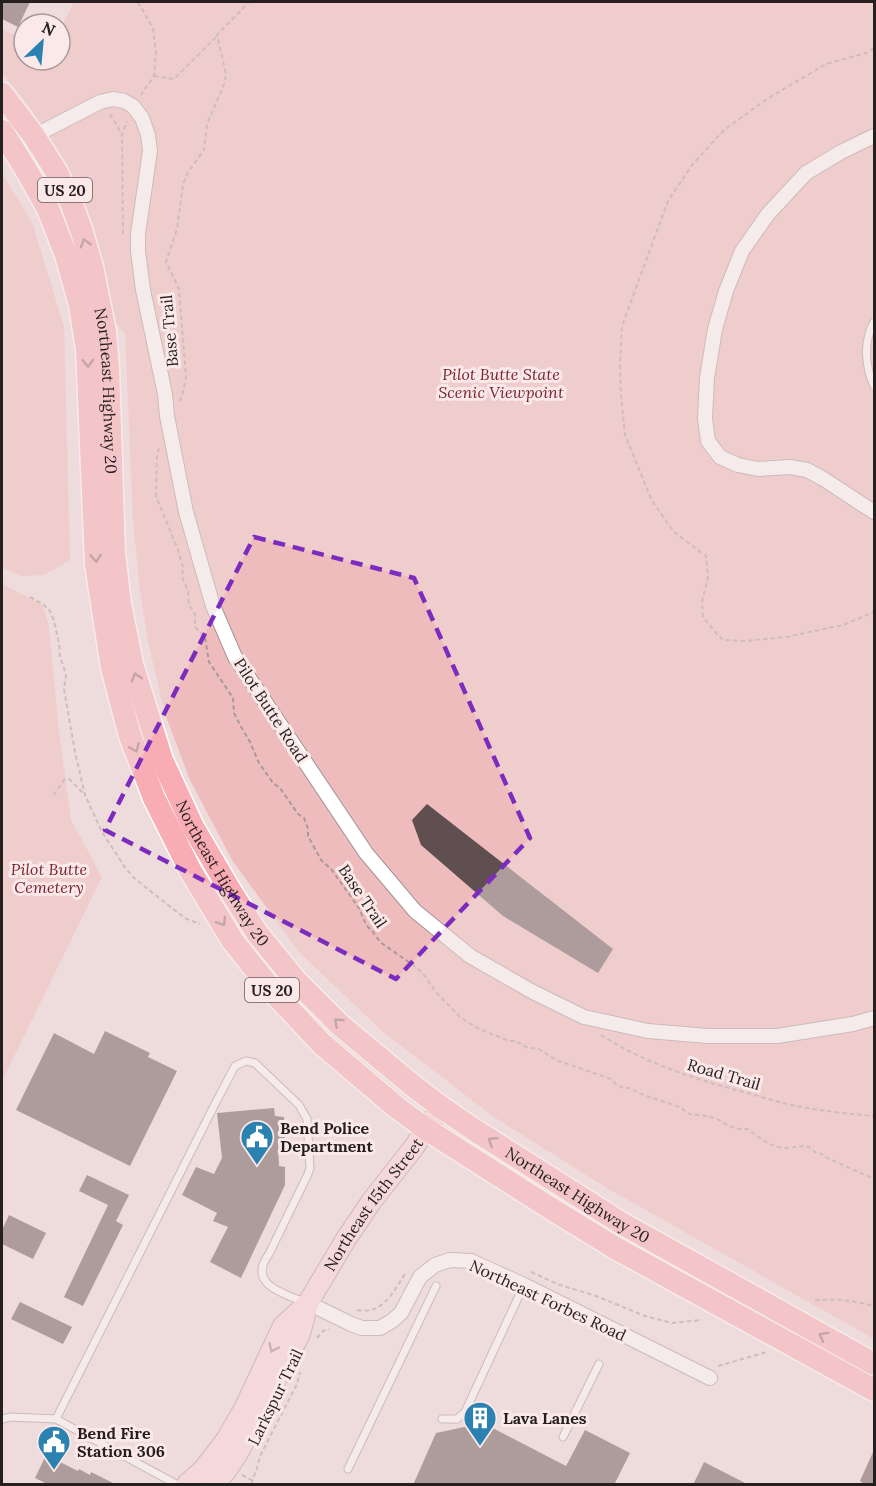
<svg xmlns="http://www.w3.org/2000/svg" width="876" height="1486" font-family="Lora,serif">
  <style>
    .green { fill: #efbcbd }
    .building { fill: #5f4f50 }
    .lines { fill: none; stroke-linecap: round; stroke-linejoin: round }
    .service-casing { stroke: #a59393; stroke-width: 9 }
    .minor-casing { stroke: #a59393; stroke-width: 16 }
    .secondary-casing { stroke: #a59393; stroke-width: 22 }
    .primary-casing { stroke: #fff; stroke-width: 25 }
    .path { stroke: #a99a9a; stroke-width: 2; stroke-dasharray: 4.5 3; stroke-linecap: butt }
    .service { stroke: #fff; stroke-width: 7 }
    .minor { stroke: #fff; stroke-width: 14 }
    .secondary { stroke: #fcd6d9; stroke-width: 20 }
    .primary { stroke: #f8acb3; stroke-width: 22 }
    .oneway { stroke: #8f6669 }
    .oneway2 { stroke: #9c8485 }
    .marked { fill: none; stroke: #7b2cbf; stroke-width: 4.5; stroke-dasharray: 12 8; stroke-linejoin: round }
    .labels { text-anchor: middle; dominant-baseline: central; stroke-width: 6; stroke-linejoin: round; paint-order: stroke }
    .shield { fill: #fbe8e8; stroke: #665b5b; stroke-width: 1.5 }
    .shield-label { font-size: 15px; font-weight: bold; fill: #261f1f }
    .street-label { font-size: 16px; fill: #261f1f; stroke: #fbe8e8 }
    .park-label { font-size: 16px; font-style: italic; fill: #77242f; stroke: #fbe8e8 }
    .poi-label { font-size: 16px; font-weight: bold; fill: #261f1f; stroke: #fbe8e8; text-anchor: start }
  </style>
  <rect width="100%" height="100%" fill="#eedbdb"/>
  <path class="green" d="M74,2H874V1339L605,1187L494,1117L382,1031L299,952L232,860L190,780L165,714L148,641L140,591L133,520L125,333L116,324L103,264L87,214L61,156L29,106L2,73V29L24,39V60H60V30Z
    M2,174L32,222L64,327L70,560L44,575L20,576L2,567Z
    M2,584L43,605L49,627L58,724L71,820L102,877L2,1081Z"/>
  <path class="building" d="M2,2H30L18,27L2,19Z
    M427,804L613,949L598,973L503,916L421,845L412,820Z
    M105,1031L150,1053L148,1057L177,1071L130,1166L16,1110L54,1033L94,1054Z
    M274,1108L275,1116L284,1117L285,1141L278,1142L279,1166L285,1167V1185L241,1278L210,1262L228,1227L213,1221L217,1213L182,1195L196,1167L214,1174L222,1158L217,1113Z
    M87,1175L129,1195L116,1221L123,1225L83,1306L64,1297L108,1205L79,1191Z
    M9,1215L46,1233L33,1259L2,1244V1230Z
    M20,1302L72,1327L63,1344L11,1319Z
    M483,1423L566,1466L585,1430L630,1453L614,1485H413L436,1433Z
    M874,1450V1485H866L860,1481Z
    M46,1455L78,1471L79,1469L90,1475L91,1472L117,1485H49L35,1478Z
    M704,1462L749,1485H693Z"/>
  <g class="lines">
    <g class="service-casing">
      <path id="service" d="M874,322C863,342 865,366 874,386
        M2,1419L11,1417L56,1419L176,1484
        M56,1419L215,1104L235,1066L246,1061L255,1063L299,1105L307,1119L310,1168L308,1174L269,1254C247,1283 282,1294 305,1302
        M442,1419H457L465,1412L524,1285
        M563,1437L599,1364
        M348,1469L436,1286"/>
    </g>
    <g class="minor-casing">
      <path id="minor" d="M34,136L100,102L113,99L124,101L133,106L142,118L148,135L150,151L138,234V251L143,290L165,394L167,416L186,512L213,606L235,657L366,853L415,911L470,956L533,992L584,1017L648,1031L708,1036H777L853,1024L874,1018
        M874,136L841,152L806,173L768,214L742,251L726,291L715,329L707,378L705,419L708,441L720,457L738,465L758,469L790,467L807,470L822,478L874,512
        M308,1303L353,1325L362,1328H380L392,1321L401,1313L420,1277L435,1265L450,1260L471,1261L524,1285L710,1378"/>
    </g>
    <g class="secondary-casing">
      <g id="secondary">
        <path id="s1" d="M187,1484L203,1470L226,1440L244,1409L283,1326L308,1303L346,1239L371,1202L414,1147L441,1107"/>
        <path d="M214,1484L226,1471L238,1453L300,1334L308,1303"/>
      </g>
    </g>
    <g class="primary-casing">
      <g id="primary">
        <path id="s2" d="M2,94L34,136L56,171L71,202L82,232L92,267L105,332L108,367L114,553L120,604L132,664L162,760L193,827L230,890L257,933L296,981L340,1025L412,1085L441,1107L473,1129L621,1223L874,1364"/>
        <path d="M2,131L28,173L48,209L66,255L80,305L87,349L96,564L112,668L130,736L154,798L190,870L232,940L274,993L322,1044L396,1107L426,1129L558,1213L617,1249L874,1390"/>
      </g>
    </g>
    <path class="path" d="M138,2L153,28L156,53L154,76L141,95
      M874,48L866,53L826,64L767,99L724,130L692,165L668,201L622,326L620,366L621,396L625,435L652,501L674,532L706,556L708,577L702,602L703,617L717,634L723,640L744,641L786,637L843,625L874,612
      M154,76L174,79L217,36
      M110,114L122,134
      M123,234L122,134L127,121
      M179,401L182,397L186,377L179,289L166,262L177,229L183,184L188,172L204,150L207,124L225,82L226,74L217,35L249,2
      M159,448L157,455L156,496L178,550L183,567L182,577L188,591L189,605L195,614V627L205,637L209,662L233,698L234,713L240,725L250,742L259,763L273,783L280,788L298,814L304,818L308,829V836L321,860L331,869L359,908L366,925L373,932L380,942L413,965L422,972L435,991L460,1017L477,1028L509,1041H516L526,1047L539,1049L556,1060L611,1079L617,1085L624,1088H631L638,1093L680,1107L689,1114L707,1116L715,1118L729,1126L739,1129H747L766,1142L777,1147L787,1148L802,1146L809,1147L816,1153L822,1154L825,1157L874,1179
      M30,597L43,604L50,611L54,621L59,643L60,656L66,675L64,689L75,752L85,795L102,832L124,866L133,877L178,913L187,919L200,924
      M54,795L64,780L69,779L83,793
      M601,1035C645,1063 694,1079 744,1092C762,1097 780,1103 797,1106C823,1111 849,1114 874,1116
      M531,1272L557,1284L596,1296L645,1316L672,1323L702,1320
      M815,1300C839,1299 851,1300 874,1306
      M357,1310C383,1315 393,1292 405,1274
      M317,1338L323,1331L329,1329
      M718,1366L767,1352
      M242,1475L253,1481
      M251,1484L257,1468L260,1456L297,1384L300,1372"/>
    <use href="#service" class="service"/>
    <use href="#minor" class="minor"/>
    <use href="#secondary" class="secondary"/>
    <use href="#primary" class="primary"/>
  </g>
  <defs><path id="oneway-chevron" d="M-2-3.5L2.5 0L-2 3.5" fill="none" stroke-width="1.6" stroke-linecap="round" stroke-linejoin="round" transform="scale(1.5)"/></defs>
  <g class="oneway">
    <use href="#oneway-chevron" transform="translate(85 243) rotate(-106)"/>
    <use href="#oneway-chevron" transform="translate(88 363) rotate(88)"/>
    <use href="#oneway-chevron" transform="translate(96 558) rotate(86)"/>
    <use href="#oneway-chevron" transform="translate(136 677) rotate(-108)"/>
    <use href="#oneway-chevron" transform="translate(135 748) rotate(68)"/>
    <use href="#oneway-chevron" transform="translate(222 922) rotate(59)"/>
    <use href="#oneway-chevron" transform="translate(338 1022) rotate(-137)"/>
    <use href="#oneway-chevron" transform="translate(492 1141) rotate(-148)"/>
    <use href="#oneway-chevron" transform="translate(823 1336) rotate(-151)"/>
  </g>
  <use class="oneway2" href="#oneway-chevron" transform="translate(273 1348) rotate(115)"/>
  <path d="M0 0H876V1486H0ZM254,537L414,578L530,838L396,979L105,830Z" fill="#eedbdb" fill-opacity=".55" fill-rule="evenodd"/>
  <path class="marked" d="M254,537L414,578L530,838L396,979L105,830Z"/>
  <defs>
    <g id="civic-pin" transform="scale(1.725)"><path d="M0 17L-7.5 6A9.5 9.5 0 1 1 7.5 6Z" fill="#2b82b1" stroke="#fbe8e8"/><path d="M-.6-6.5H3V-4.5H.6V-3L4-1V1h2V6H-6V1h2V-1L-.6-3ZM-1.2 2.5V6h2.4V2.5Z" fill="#fff"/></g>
    <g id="building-pin" transform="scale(1.725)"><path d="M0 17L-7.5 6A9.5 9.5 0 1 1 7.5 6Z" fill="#2b82b1" stroke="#fbe8e8"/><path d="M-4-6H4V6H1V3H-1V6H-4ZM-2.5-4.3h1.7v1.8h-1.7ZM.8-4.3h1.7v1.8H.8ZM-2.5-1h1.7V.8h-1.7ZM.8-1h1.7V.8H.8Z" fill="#fff"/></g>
  </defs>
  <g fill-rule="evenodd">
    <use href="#civic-pin" x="257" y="1137"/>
    <use href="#building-pin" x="480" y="1418"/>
    <use href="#civic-pin" x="54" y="1442"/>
  </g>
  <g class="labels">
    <g class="shield">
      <rect x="38" y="178" width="54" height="24" rx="4.5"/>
      <rect x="245" y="978" width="54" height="24" rx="4.5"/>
    </g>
    <g class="shield-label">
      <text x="65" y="190">US 20</text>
      <text x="272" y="990">US 20</text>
    </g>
    <g class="street-label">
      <text transform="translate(169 331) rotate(-95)">Base Trail</text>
      <text stroke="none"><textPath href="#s2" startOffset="322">Northeast Highway 20</textPath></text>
      <text transform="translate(271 710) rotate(57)">Pilot Butte Road</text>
      <text stroke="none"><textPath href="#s2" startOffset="826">Northeast Highway 20</textPath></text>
      <text transform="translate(363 896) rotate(56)">Base Trail</text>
      <text transform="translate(724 1074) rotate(16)">Road Trail</text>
      <text stroke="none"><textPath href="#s2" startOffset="1312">Northeast Highway 20</textPath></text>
      <text stroke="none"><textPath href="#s1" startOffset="339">Northeast 15th Street</textPath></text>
      <text transform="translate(548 1300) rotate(25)">Northeast Forbes Road</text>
      <text transform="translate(275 1397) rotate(-64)">Larkspur Trail</text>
    </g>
    <g class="park-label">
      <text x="501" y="374">Pilot Butte State<tspan x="501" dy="18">Scenic Viewpoint</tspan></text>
      <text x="49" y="869">Pilot Butte<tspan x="49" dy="18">Cemetery</tspan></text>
    </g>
    <g class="poi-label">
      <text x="280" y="1128">Bend Police<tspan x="280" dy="18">Department</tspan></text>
      <text x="503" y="1418">Lava Lanes</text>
      <text x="77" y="1433">Bend Fire<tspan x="77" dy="18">Station 306</tspan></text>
    </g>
  </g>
  <rect width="876" height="1486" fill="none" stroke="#261f1f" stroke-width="6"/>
  <g transform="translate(42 42) rotate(26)"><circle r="28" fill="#fbe8e8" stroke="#a69898" stroke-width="1.5"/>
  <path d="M0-4.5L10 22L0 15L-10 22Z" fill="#2b82b1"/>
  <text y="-9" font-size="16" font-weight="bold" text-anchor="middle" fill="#261f1f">N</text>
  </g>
</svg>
